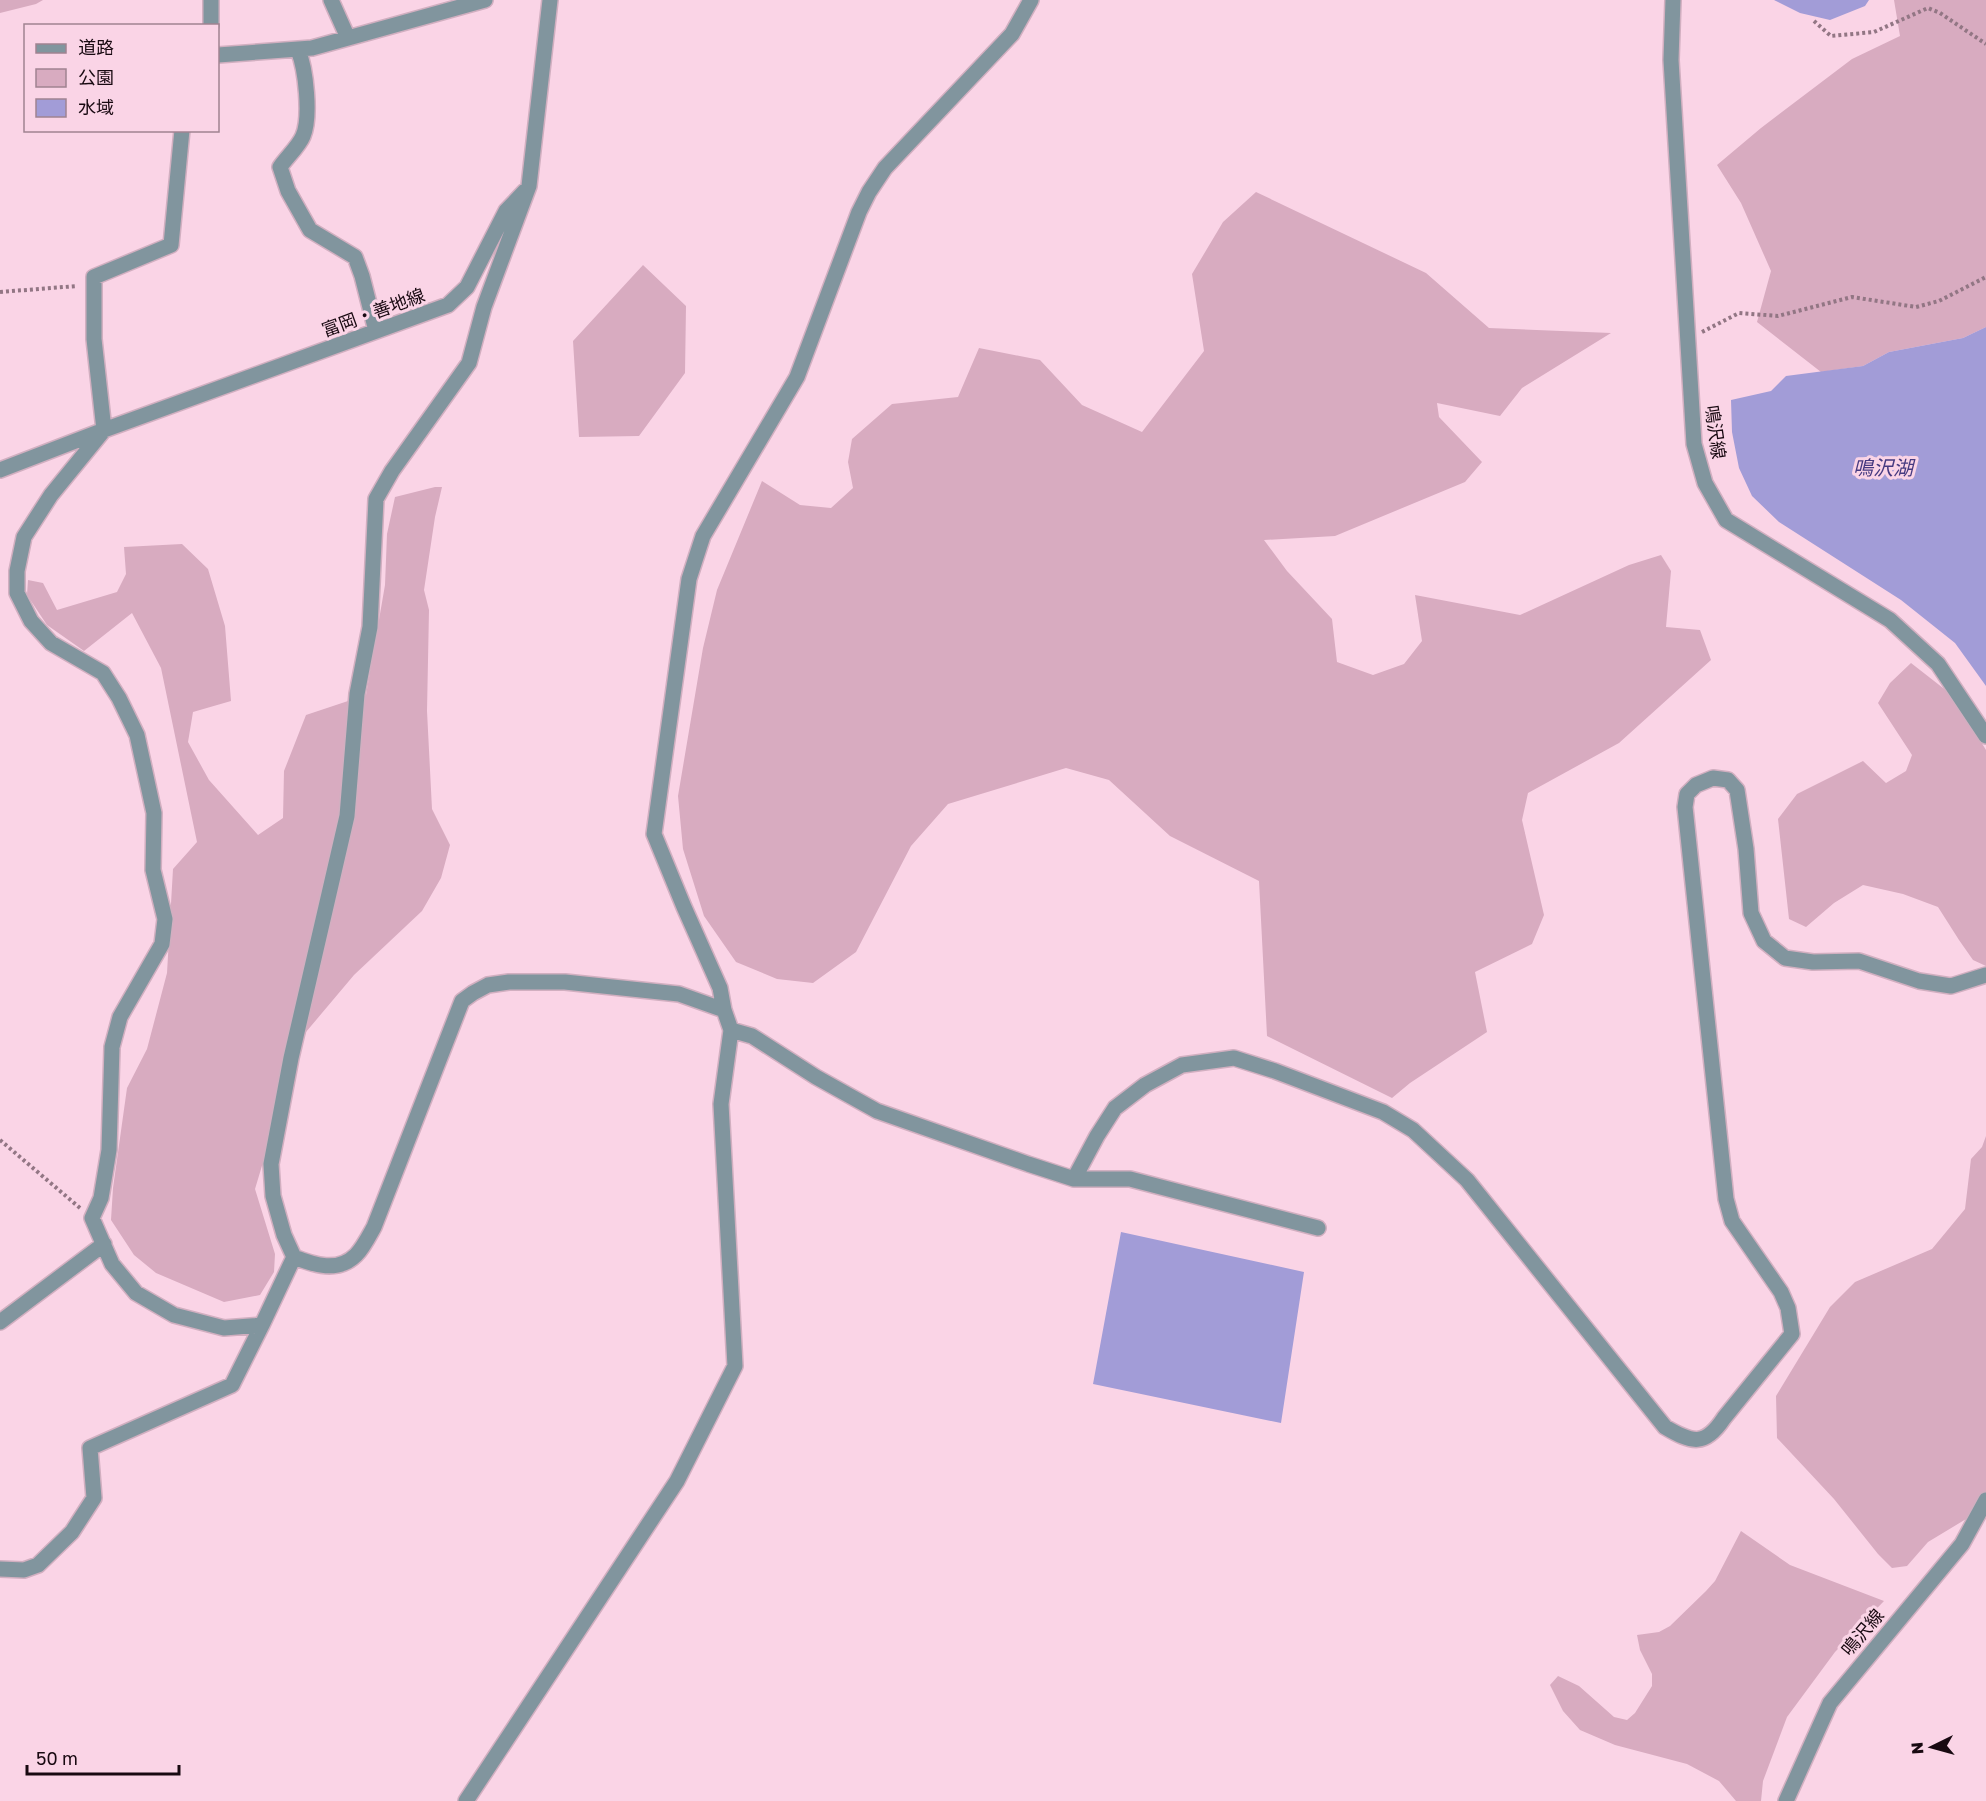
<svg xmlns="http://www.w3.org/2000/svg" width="1986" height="1801" font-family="'Golos Text','Noto Sans JP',sans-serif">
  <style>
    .green { fill: #d8abc0 }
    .water { fill: #a29cd7 }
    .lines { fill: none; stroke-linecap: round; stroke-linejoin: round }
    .minor-casing { stroke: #d1afc0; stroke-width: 18 }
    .path { stroke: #927684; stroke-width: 4; stroke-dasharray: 3 3; stroke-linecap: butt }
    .minor { stroke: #81959e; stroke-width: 15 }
    .labels { text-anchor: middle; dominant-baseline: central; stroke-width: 6; stroke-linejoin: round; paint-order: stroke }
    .street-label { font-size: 18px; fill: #180911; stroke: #fad4e6 }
    .water-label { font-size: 20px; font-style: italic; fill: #463a80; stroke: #fad4e6 }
  </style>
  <rect width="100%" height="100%" fill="#fad4e6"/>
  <path class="green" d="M0,0H43L36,4L0,13Z
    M1894,0H1986V327L1963,338L1889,352L1863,366L1821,372L1757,322L1771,271L1741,203L1717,165L1761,128L1852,59L1900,36Z
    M1256,192L1426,273L1489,328L1611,333L1522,388L1500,416L1437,403L1439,417L1482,462L1465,482L1335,536L1264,540L1287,571L1332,619L1337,662L1373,675L1404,664L1422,641L1415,595L1520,615L1629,565L1661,555L1671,571L1666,627L1700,630L1711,660L1619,743L1528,793L1522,820L1544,915L1532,944L1475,972L1487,1032L1410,1083L1392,1098L1267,1036L1259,881L1170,836L1109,780L1066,768L948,804L911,846L856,952L813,983L777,979L736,962L704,916L683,849L678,796L703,648L717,590L762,481L800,505L831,508L853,488L848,462L852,439L892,404L958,397L979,348L1040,360L1082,405L1142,432L1204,351L1192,274L1223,222Z
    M643,265L686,306L685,373L639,436L579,437L573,341Z
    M435,487H442L435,517L424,590L429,610L427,711L432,809L450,845L441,878L422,911L354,975L306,1032L273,1129L255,1189L275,1254L274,1272L260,1295L224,1302L156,1273L134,1255L111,1220L113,1188L127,1088L147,1049L167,973L173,869L197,842L161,668L132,613L84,651L47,625L27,595L28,580L43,583L57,610L117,592L126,574L124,547L182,544L208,569L225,626L231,701L193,712L188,742L209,780L258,835L283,818L284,771L306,715L366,695L385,585L387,534L395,497Z
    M1911,663L1952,695L1986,750V966L1973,960L1959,940L1938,907L1903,894L1863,885L1834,903L1806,927L1789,919L1778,819L1797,794L1863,761L1886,783L1906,771L1912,755L1878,703L1890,683Z
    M1986,1136V1507L1928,1542L1907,1566L1892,1568L1878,1554L1834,1499L1777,1438L1776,1396L1830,1307L1855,1282L1932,1249L1965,1209L1971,1159L1982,1147Z
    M1741,1531L1790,1565L1884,1601L1835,1652L1787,1717L1763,1781L1761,1801H1736L1719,1781L1687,1764L1615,1745L1580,1730L1563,1711L1550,1685L1558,1676L1579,1686L1614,1717L1627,1720L1635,1713L1652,1686V1674L1640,1650L1637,1635L1659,1632L1670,1626L1706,1591L1715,1581Z"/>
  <path class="water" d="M1774,0H1869L1865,6L1830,20L1800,13Z
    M1986,327V686L1955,643L1901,600L1779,522L1752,496L1739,468L1732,432L1731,400L1771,391L1786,376L1863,366L1889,352L1963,338Z
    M1121,1232L1304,1272L1281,1423L1093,1384Z"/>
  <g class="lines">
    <g class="minor-casing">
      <path id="minor" d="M331,0L348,38
        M1673,0L1671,60L1694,444L1705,483L1726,520L1890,620L1938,664L1986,736
        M211,26V0
        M298,50C306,69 311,117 303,136C299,146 287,157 280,167L288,191L310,230L355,257L362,276L376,331
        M218,55L312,48L485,0
        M182,130L171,245L94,277V339L104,430L51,495L24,537L17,571V593L31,621L51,643L103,673L119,698L137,735L154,813L153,870L165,919L162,944L120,1017L112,1047L109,1150L101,1198L92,1218L112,1264L136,1293L174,1315L224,1328L262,1325L294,1257
        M0,470L104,430L448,305L467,287L506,211L525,191
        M724,1010L720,988L684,907L654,834L689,579L703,536L797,377L859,212L869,192L885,168L1012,34L1031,0
        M731,1030L752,1036L816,1077L877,1111L1028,1164L1074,1179H1130L1318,1228
        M1074,1179L1097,1136L1115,1108L1145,1085L1182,1065L1234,1058L1275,1071L1383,1112L1413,1130L1467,1180L1665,1427C1692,1443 1705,1447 1724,1418L1792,1334L1788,1308L1781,1292L1732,1221L1726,1199L1685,807L1687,794L1696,785L1713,778L1728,780L1737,790L1746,849L1751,913L1764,941L1785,958L1813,962L1859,961L1919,981L1951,986L1986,975
        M0,1322L104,1244
        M0,1569L24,1570L38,1565L72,1532L94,1498L90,1448L232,1385L262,1325
        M466,1801L677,1481L735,1366L721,1104L731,1030L724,1010L679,994L565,982H509L488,985L473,993L462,1001L374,1227C369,1236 363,1248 356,1255C338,1273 314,1265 294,1257L284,1235L273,1196L271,1164L291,1058L347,816L357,694L370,627L376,499L392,471L469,363L484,307L529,186L550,0
        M1786,1801L1830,1703L1962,1544L1986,1500"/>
    </g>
    <path class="path" d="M1814,21L1831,36L1874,32L1928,8L1940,13L1986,44
      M0,292L77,286
      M1702,332L1739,313L1778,316L1852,297L1916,307L1939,301L1986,277
      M0,1140L80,1208"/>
    <use href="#minor" class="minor"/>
  </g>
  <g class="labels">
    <g class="street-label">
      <text transform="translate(373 312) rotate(-20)">富岡・善地線</text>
      <text transform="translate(1716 432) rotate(82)">鳴沢線</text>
      <text transform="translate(1862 1632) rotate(-50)">鳴沢線</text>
    </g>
    <g class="water-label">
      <text x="1883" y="467">鳴沢湖</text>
    </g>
  </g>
  <rect x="24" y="24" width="195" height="108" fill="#fad4e6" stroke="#a08391" stroke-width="1.5"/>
  <rect x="36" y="44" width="30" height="9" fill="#81959e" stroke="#a08391" stroke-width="1.5"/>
  <text x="78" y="54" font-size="18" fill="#180911">道路</text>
  <rect x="36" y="69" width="30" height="18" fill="#d8abc0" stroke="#a08391" stroke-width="1.5"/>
  <text x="78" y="84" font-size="18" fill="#180911">公園</text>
  <rect x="36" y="99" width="30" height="18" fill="#a29cd7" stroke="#a08391" stroke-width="1.5"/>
  <text x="78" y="114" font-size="18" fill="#180911">水域</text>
  <g transform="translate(1932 1747) rotate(265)" stroke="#fad4e6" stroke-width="4.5" paint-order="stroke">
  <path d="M0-4.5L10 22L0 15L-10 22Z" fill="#180911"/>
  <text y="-9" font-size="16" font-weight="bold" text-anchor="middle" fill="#180911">N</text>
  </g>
  <path d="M27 1765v9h152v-9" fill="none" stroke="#180911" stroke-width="3"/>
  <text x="36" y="1765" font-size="18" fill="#180911" stroke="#fad4e6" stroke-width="4.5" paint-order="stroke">50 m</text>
</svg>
